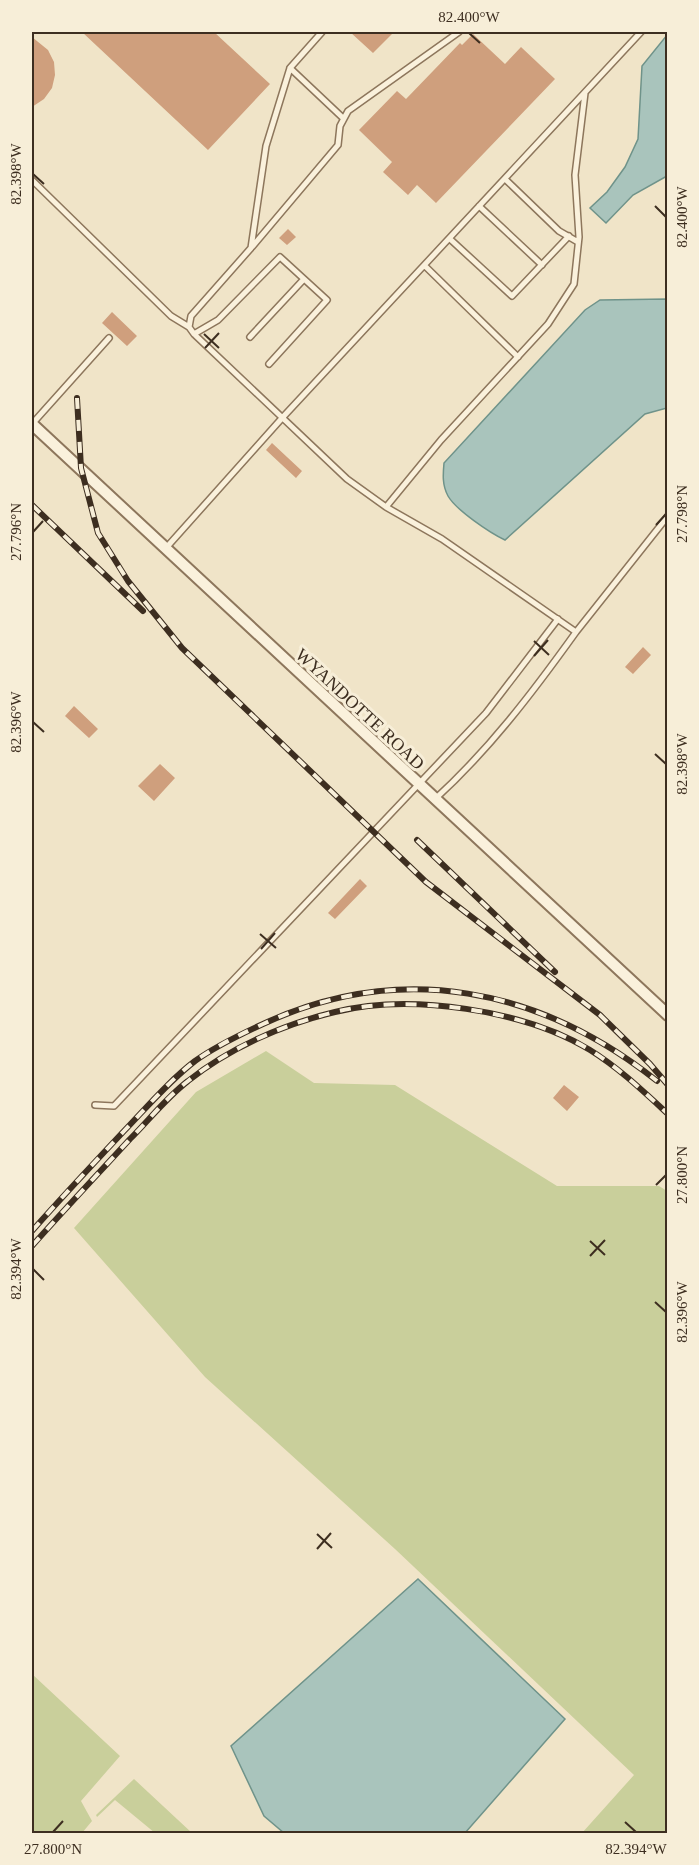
<svg xmlns="http://www.w3.org/2000/svg" width="699" height="1865" font-family="Georgia,serif">
  <style>
    .green { fill: #c9cf9b }
    .water { fill: #a9c4bc; stroke: #6f938a; stroke-width: 1.5 }
    .building { fill: #cf9f7d }
    .lines { fill: none; stroke-linecap: round; stroke-linejoin: round }
    .service-casing { stroke: #8d765c; stroke-width: 8 }
    .minor-casing { stroke: #8d765c; stroke-width: 14 }
    .service { stroke: #faf1dc; stroke-width: 5 }
    .minor { stroke: #faf1dc; stroke-width: 10 }
    .rail-casing { stroke: #3d2e20; stroke-width: 6 }
    .rail { stroke: #f7eed8; stroke-width: 4; stroke-dasharray: 11; stroke-linecap: butt }
    .ticks { fill: none; stroke: #3d2e20; stroke-width: 2 }
    .labels { text-anchor: middle; dominant-baseline: central; stroke-width: 6; stroke-linejoin: round; paint-order: stroke }
    .street-label { font-size: 18px; fill: #3d2e20; stroke: #f7eed8 }
    .neatline { fill: none; stroke: #3d2e20; stroke-width: 2 }
    .ticks-label { font-size: 15px; text-anchor: middle; fill: #3d2e20 }
  </style>
  <rect width="100%" height="100%" fill="#f0e4c8"/>
  <path class="green" d="M266,1051L314,1083L395,1085L557,1186H659L667,1191V1833H582L634,1775L395,1549L205,1377L74,1228L196,1092Z
    M32,1674L120,1756L81,1801L92,1821L82,1833H32Z
    M134,1779L192,1833H155L115,1800L97,1817L96,1815Z"/>
  <path class="water" d="M667,35V176L633,195L606,223L590,208L607,192L625,167L638,139L642,66Z
    M667,299V408L645,414L505,540C490,533 456,510 448,496C442,485 443,474 444,463L585,310L600,300Z
    M418,1579L565,1719L465,1833H284L264,1816L231,1746Z"/>
  <path class="building" d="M82,32H214L270,84L208,150Z
    M350,32H394L373,53Z
    M473,34L505,64L521,47L555,79L436,203L417,185L408,195L383,172L392,162L359,130L397,91L406,99L460,43L462,45Z
    M32,37L48,50L54,62L55,75L52,88L44,99L32,107Z
    M288,229L296,237L287,245L279,238Z
    M112,312L137,336L127,346L102,323Z
    M272,443L302,471L296,478L266,450Z
    M643,647L651,655L633,674L625,667Z
    M74,706L98,729L89,738L65,716Z
    M160,764L175,778L154,801L138,786Z
    M360,879L367,886L335,919L328,913Z
    M564,1085L579,1097L567,1111L553,1098Z"/>
  <g class="lines">
    <g class="service-casing">
      <path id="service" d="M322,32L290,68L343,118
        M290,68L266,146L251,248L191,316L189,327L194,334L347,479L386,507L442,539L576,632L668,516
        M505,179L559,231L578,242
        M32,180L171,316L189,327
        M479,206L542,265
        M450,239L512,296L569,236
        M252,247L338,145L340,126L348,111L459,32
        M425,266L518,357
        M194,334L218,320L280,257L327,300L269,364
        M250,337L304,279
        M32,424L109,338
        M386,507L441,440L548,324L574,284L579,237L575,175L585,93
        M166,548L283,417L641,32
        M434,800C489,750 533,692 576,632
        M95,1105L114,1106L486,713L558,619"/>
    </g>
    <g class="minor-casing">
      <path id="minor" d="M32,424L668,1015"/>
    </g>
    <use href="#service" class="service"/>
    <use href="#minor" class="minor"/>
    <g class="rail-casing">
      <path id="rail" d="M77,398L81,468L98,533L128,581L182,648L426,882L600,1015L650,1064L668,1085
        M32,505L143,611
        M417,840L555,972
        M32,1231C62,1197 93,1164 124,1131C147,1107 169,1081 195,1061C216,1046 239,1035 263,1024C401,960 540,988 657,1081
        M32,1246C64,1210 97,1175 130,1139C149,1120 167,1097 188,1081C229,1048 284,1024 335,1012C410,993 525,1010 590,1050C619,1068 643,1091 668,1114"/>
    </g>
    <use href="#rail" class="rail"/>
  </g>
  <path class="ticks" d="M469,33L480,43M33,174L44,184M655,206L666,217M204,334L219,348M205,348L219,333M656,525L666,514M33,532L43,521M534,641L549,655M534,656L548,640M33,722L44,732M655,754L666,764M260,934L276,948M261,949L275,933M656,1185L666,1175M590,1241L605,1255M590,1256L605,1240M33,1269L44,1280M655,1302L666,1312M317,1534L332,1548M317,1549L331,1533M625,1822L636,1832M53,1832L63,1821"/>
  <g class="labels">
    <g class="street-label">
      <text transform="translate(360 709) rotate(43)">WYANDOTTE ROAD</text>
    </g>
  </g>
  <rect width="699" height="1865" fill="none" stroke="#f7eed8" stroke-width="66"/>
  <rect x="33" y="33" width="633" height="1799" class="neatline"/>
  <g class="ticks-label">
    <text x="469" y="22">82.400°W</text>
    <text transform="translate(16 174) rotate(-90)" y="5">82.398°W</text>
    <text transform="translate(682 217) rotate(-90)" y="5">82.400°W</text>
    <text transform="translate(682 514) rotate(-90)" y="5">27.798°N</text>
    <text transform="translate(16 532) rotate(-90)" y="5">27.796°N</text>
    <text transform="translate(16 722) rotate(-90)" y="5">82.396°W</text>
    <text transform="translate(682 764) rotate(-90)" y="5">82.398°W</text>
    <text transform="translate(682 1175) rotate(-90)" y="5">27.800°N</text>
    <text transform="translate(16 1269) rotate(-90)" y="5">82.394°W</text>
    <text transform="translate(682 1312) rotate(-90)" y="5">82.396°W</text>
    <text x="53" y="1854">27.800°N</text>
    <text x="636" y="1854">82.394°W</text>
  </g>
</svg>
